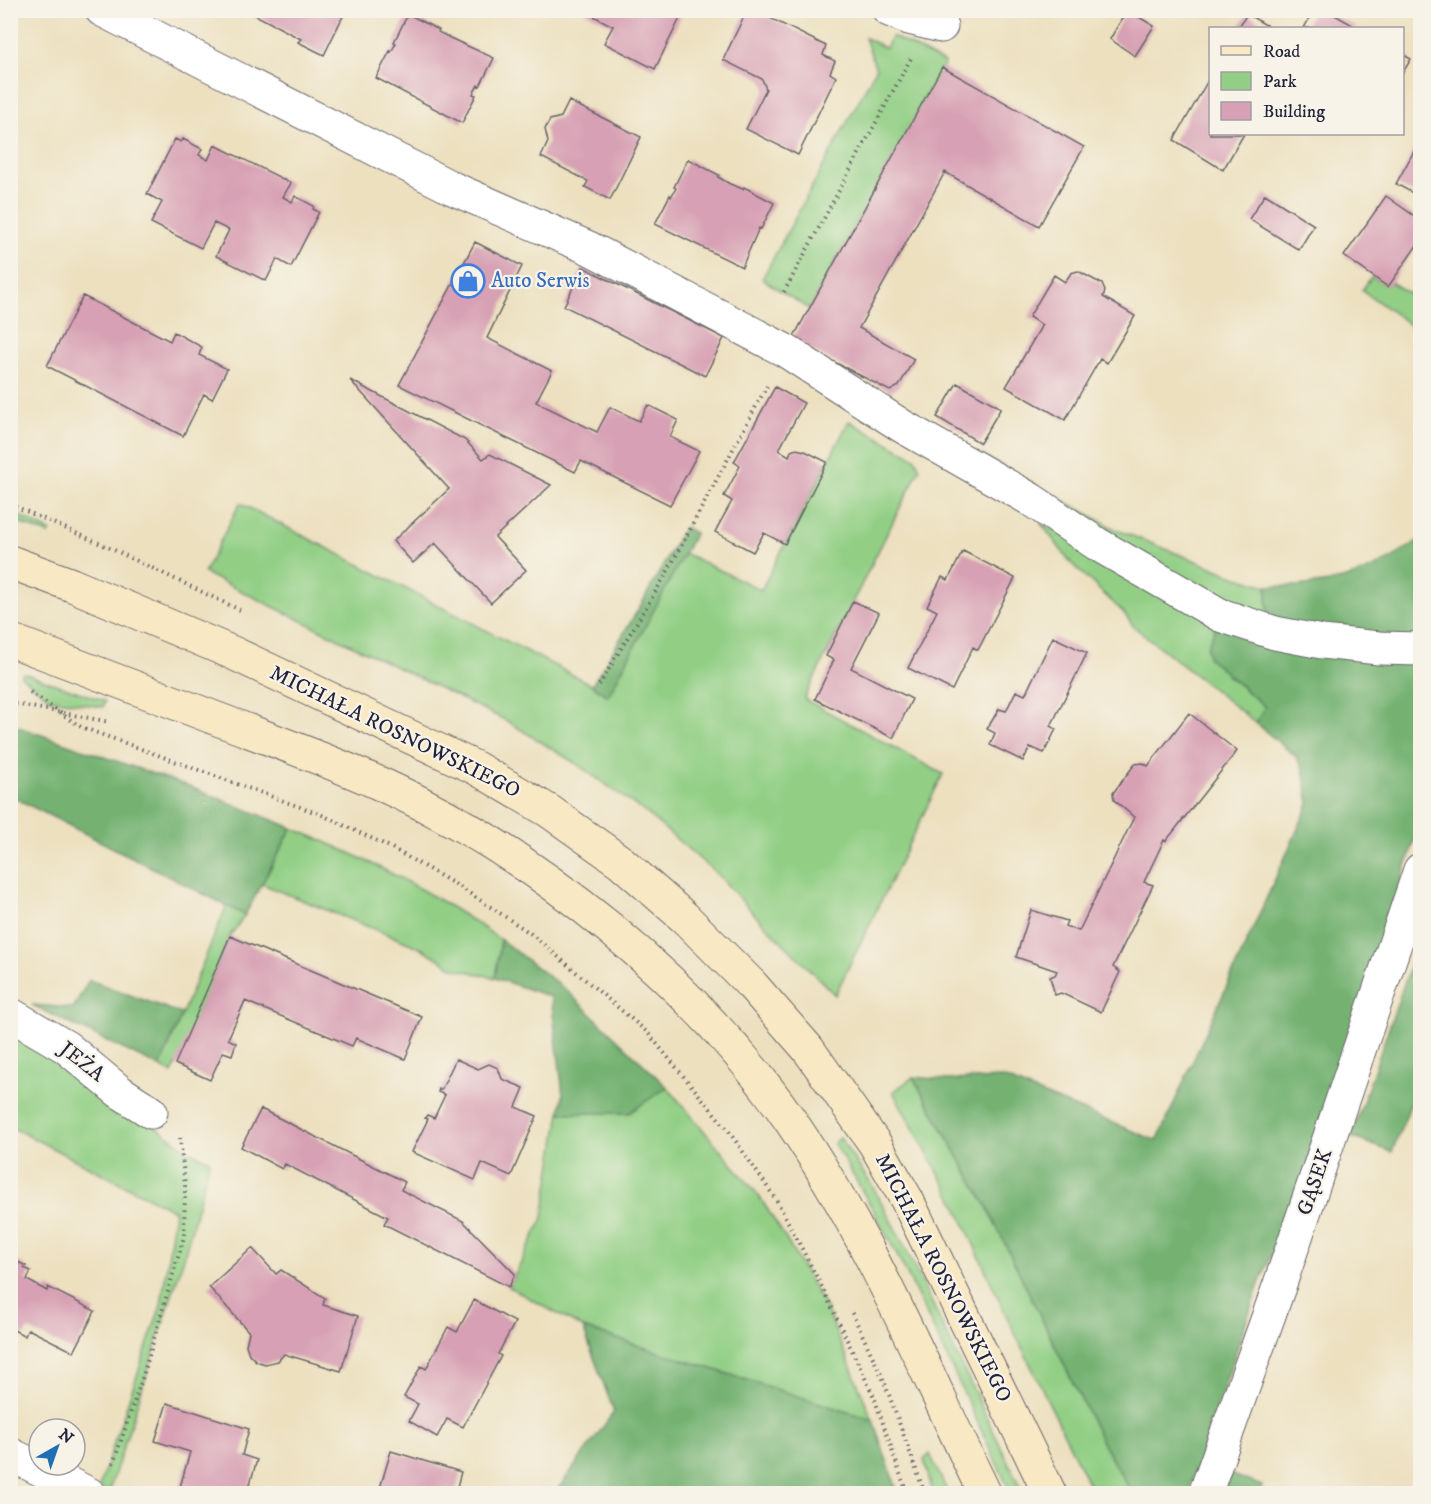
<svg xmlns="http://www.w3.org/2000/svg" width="1431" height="1504" font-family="'IM FELL DW Pica',serif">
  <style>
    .green { fill: #92cf85; stroke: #5a7860; stroke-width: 1.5 }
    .forest { fill: #75b272; stroke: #4c6a56; stroke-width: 1.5 }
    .building { fill: #d7a0b4 }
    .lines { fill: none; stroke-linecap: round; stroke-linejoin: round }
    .street-casing { stroke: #696469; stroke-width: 35 }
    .secondary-casing { stroke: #696469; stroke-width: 35 }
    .path { stroke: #696469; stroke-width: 4; stroke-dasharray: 1.5 4.5; stroke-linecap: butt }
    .street { stroke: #fff; stroke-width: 33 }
    .secondary { stroke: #f8e8c3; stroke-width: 33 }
    .labels { text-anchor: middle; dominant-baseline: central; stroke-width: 4.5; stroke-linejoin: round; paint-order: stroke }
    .shop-label { font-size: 21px; fill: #366cbe; stroke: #f7f3e8; text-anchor: start }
    .street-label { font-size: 21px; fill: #22223b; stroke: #f7f3e8 }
  </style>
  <rect width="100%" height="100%" fill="#f7f3e8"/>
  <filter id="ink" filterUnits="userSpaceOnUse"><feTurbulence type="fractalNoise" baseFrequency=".0167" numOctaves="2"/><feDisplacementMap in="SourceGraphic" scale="12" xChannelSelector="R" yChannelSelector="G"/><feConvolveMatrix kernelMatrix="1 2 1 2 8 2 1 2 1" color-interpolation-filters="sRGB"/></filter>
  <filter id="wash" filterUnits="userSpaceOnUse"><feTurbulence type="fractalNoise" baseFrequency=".008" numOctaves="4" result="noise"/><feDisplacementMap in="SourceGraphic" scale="24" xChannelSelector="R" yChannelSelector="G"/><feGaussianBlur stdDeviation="1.35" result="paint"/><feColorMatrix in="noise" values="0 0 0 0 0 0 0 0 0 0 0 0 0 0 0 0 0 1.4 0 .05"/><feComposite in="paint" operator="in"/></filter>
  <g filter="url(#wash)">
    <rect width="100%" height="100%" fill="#ece0bf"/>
    <path class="green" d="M892,36L945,63L809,309L762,279L876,69L865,38L886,48Z
      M1372,276L1388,286L1391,282L1420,301V336L1405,321L1362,290Z
      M849,421L915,458L920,468L804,699L943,774L835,995L756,916L717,874L646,813L575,763L507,721L204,573L240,503L592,685L608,696L684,553L761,590Z
      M977,452L1115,529L1234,576L1267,586L1268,623L1236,613Z
      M10,512H11L50,531L48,534L11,520Z
      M1040,522L1218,621L1227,675L1266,707L1256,723L1133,626L1124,613L1071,563Z
      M23,673L105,701L103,707L50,699L21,676Z
      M292,828C364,857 438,895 501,940L495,978L454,968L421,948L262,884Z
      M227,905L245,915L230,936L172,1074L160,1067Z
      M10,1030L113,1095L189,1151L210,1160L183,1261L109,1492L99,1487L161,1305L175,1211L11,1127Z
      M913,1077L987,1207L1105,1448L1132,1493H1093L1004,1311L954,1201L893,1092Z
      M667,1087L759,1196L783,1234L826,1308L873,1420L583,1328L509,1287L543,1218L560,1113H629Z
      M840,1138L873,1187L906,1249L1023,1493H1011C954,1376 904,1254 834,1144Z
      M930,1454L948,1493H933L924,1460Z"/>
    <path class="forest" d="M684,527L695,533L608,696L592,685L641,605Z
      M1420,539V640L1268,623L1267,586C1330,588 1369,577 1420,539Z
      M1218,621L1420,658V823L1318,1139L1258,1287L1188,1493H1132L1105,1448L987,1207L913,1077L948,1080L1003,1078L1157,1141L1309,804L1303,768L1295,756L1256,723L1265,707L1209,658L1207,648Z
      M10,724L191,787L292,828L245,915L11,796Z
      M1420,938V1080L1392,1152L1351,1137Z
      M501,940L565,989L667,1087L629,1113H560L563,1094L551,997L495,978Z
      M89,980L182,1014L160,1067L32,1005L73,1008Z
      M583,1328L873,1420L898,1493H555L614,1412Z
      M1229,1474L1262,1486L1260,1493L1221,1494Z"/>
    <g id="blocks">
      <path class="building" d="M246,10H346L324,55L298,42L301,39Z
        M582,10H684L655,69L604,43L613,26Z
        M747,10H754L826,46L823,55L835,61L830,73L836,77L798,155L746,129L766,89L762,79L723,60Z
        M1127,10L1154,26L1135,56L1110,39Z
        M1314,10H1326L1358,28H1304Z
        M408,14L439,30L438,32L450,38L494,58L480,86L478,85L473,94L476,95L462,123L376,78L390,51L391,52L396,43L394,42Z
        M1247,14L1271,28H1238Z
        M1402,54L1411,59L1402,74Z
        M942,67L1084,147L1039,226L945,172L859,328L914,359L899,386L890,391L792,340Z
        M1210,77V134H1244L1223,170L1174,140Z
        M569,101L641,137L610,200L585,187L588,181L541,157L548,142L545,129L550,120L561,117Z
        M175,139L181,142L183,139L202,149L199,155L208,160L215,145L291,183L283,197L292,202L295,196L314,206L313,209L319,212L291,267L277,259L266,281L216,256L229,230L214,223L201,248L151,223L162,202L147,194Z
        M1420,140V197L1396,184Z
        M688,159L719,175L718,177L730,184L743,189L744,187L774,203L761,229L759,228L742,267L655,224L670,195L671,197L676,188L674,187Z
        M1265,194L1314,225L1299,250L1249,219Z
        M1386,196L1420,220V241L1388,287L1344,256Z
        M475,242L522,266L487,338L552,371L536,402L597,432L610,407L639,421L648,405L678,420L670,437L699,451L670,505L581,461L575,472L399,385Z
        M583,267L724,338L705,376L564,306Z
        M1078,271L1102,284L1105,291L1103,297L1135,316L1107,363L1100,359L1065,420L1006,387L1042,325L1029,317L1054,275L1065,282L1071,273Z
        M83,296L170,341L174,332L202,347L199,355L227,369L212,399L204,394L183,436L47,366Z
        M350,380L465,440L483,459L490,454L551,485L495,537L526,570L491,603L435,543L413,563L393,541L449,489Z
        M957,383L1001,408L980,443L937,417Z
        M775,387L804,403L779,450L789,456L791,451L796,449L805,451L827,462L785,544L764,533L753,552L715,532L732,501L724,496L740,466L734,462Z
        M963,551L1015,578L978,650L973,647L952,690L908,668L937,611L927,606L942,577L948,580Z
        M853,601L879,613L851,668L912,699L893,738L815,699L834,660L826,656Z
        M1053,637L1087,653L1051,726L1056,729L1044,753L1030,747L1023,761L990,745L995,733L987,729L999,709L1006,711L1016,691L1025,695Z
        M1189,713L1237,751L1166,841L1164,840L1144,882L1153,885L1113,967L1120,972L1101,1012L1061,993L1055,995L1050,977L1055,975L1057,971L1016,957L1031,910L1067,921L1065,926L1079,931L1134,817L1114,800L1113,793L1135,764L1143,763L1148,766Z
        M230,936L422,1017L405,1059L356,1038L352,1046L245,1001L228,1039L236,1043L232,1055L223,1052L210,1080L175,1064Z
        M456,1059L478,1069L489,1064L498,1068L502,1079L524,1088L516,1107L537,1116L511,1176L482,1163L475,1180L412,1152L428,1119L425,1118L427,1115L434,1118L445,1095L438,1092L439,1089L441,1090Z
        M261,1109L405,1182L401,1190L463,1221L515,1274L509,1287L384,1224L388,1217L285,1164L282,1169L241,1147Z
        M252,1248L276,1274L281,1270L325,1298L323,1305L358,1316L341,1371L284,1354L278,1361L265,1364L256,1361L249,1354L246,1345L249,1332L209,1287Z
        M10,1258L26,1266L24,1268L31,1271L27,1280L47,1291L48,1287L95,1311L74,1352L28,1329L25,1336L10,1328Z
        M474,1300L515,1322L498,1354L501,1356L463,1427L447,1419L437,1437L409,1421L418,1404L404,1397L421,1366L426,1369L448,1327L457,1332Z
        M167,1403L249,1429L242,1455L257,1460L247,1494H178L190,1452L155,1441Z
        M391,1451L461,1472L455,1494H398L380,1488Z"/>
    </g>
  </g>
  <g filter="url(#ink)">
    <use href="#blocks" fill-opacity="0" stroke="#696469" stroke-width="1.5"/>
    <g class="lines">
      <g class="street-casing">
        <path id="street" d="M102,10L452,188L589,248L786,351L902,426L1030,499L1097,544L1220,615L1275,633L1322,642L1379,648L1420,649
          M889,10L909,18L941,26
          M10,1014L66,1047L120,1092L151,1112
          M10,1454L89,1494
          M1205,1494L1280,1284L1420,870"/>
      </g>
      <g class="secondary-casing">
        <path id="secondary" d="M10,562L72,585L233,653L476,768L549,811L621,862L685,918L752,985L808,1049L875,1144L907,1200L1050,1494
          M10,640C80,666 150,693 220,720C275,741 331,761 385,786C536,854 695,983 790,1120C870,1236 923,1367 985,1494"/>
      </g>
      <path class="path" d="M784,292L911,58
        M10,504L110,548L240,610
        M599,685L665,576L767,386
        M30,692L81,727L322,815L390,847L460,887L530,933L647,1032L728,1130L777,1201L823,1289L874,1397L907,1494
        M10,703L110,722
        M852,1313L884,1381L925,1494
        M113,1464L143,1376L184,1237L185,1186L180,1138"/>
      <use href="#street" class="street"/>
      <use href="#secondary" class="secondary"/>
    </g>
  </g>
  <defs>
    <g id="shop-ring" transform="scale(1.725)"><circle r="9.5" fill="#f7f3e8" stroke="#3f7fe0" stroke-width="1.5"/><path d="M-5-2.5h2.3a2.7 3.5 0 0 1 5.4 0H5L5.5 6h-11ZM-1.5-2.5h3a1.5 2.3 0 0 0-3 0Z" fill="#3f7fe0"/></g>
  </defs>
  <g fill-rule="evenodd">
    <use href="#shop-ring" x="468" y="281"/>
  </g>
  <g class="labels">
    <g class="shop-label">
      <text x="491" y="281">Auto Serwis</text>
    </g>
    <g class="street-label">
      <text transform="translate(395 732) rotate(26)">MICHAŁA ROSNOWSKIEGO</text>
      <text transform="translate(82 1062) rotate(38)">JEŻA</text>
      <text transform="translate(1315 1182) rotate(-71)">GĄSEK</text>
      <text transform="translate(943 1278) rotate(63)">MICHAŁA ROSNOWSKIEGO</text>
    </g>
  </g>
  <rect width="1431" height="1504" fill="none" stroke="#f7f3e8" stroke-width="36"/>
  <rect x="1209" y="27" width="195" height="108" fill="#f7f3e8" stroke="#a29fa3" stroke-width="1.5"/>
  <rect x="1221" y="46" width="30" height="9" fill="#f8e8c3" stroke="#a29fa3" stroke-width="1.5"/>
  <text x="1263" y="57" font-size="18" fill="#22223b">Road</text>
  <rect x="1221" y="72" width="30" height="18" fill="#92cf85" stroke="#a29fa3" stroke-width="1.5"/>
  <text x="1263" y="87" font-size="18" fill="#22223b">Park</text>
  <rect x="1221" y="102" width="30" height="18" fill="#d7a0b4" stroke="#a29fa3" stroke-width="1.5"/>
  <text x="1263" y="117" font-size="18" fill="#22223b">Building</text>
  <g transform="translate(57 1447) rotate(40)"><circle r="28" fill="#f7f3e8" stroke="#a29fa3" stroke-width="1.5"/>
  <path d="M0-4.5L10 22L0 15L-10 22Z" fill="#1f6fb2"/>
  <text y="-9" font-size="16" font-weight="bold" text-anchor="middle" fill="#22223b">N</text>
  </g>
</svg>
